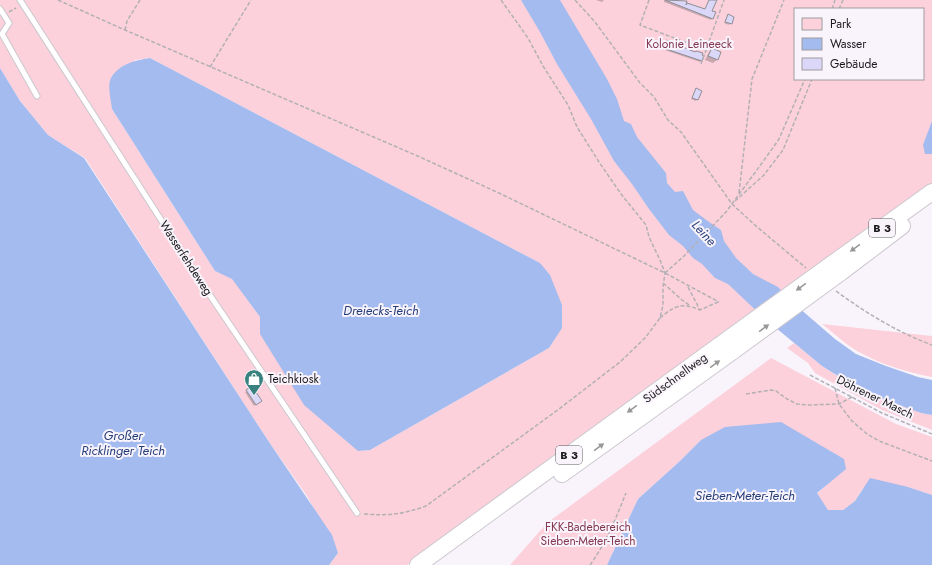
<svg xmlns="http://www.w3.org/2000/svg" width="932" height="565" font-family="Jost,sans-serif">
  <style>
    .green { fill: #fcd1db; fill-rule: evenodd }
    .water { fill: #a3bbee }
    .shadow { fill: #0003 }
    .building { fill: #dad7f9; stroke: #8e8e95 }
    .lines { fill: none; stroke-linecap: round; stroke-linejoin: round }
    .service-casing { stroke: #ccc8cf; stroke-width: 7 }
    .trunk-casing { stroke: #ccc8cf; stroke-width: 18 }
    .path { stroke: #b3b0b5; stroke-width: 1.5; stroke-dasharray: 4 2; stroke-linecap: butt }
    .service { stroke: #fff; stroke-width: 5 }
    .trunk { stroke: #fff; stroke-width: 16 }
    .trunk-bridge-casing { stroke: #ccc8cf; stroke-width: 18; stroke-linecap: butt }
    .trunk-bridge { stroke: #fff; stroke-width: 16 }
    .oneway { fill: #989898 }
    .labels { text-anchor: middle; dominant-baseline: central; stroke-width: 4; stroke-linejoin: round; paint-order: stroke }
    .shield { fill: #f9f4fb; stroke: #5d5b5e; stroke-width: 1 }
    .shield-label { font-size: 11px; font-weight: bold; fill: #1a191b }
    .park-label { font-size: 12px; fill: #843850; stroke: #f9f4fb }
    .street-label { font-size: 12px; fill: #1a191b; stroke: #f9f4fb }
    .poi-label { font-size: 12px; fill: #1a191b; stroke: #f9f4fb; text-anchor: start }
    .water-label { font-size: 13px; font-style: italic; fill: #253e7a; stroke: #f9f4fb }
  </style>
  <rect width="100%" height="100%" fill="#f9f4fb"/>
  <path class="green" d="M0,0H932V184L407,565H329L338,553L307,496L269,442L85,158L48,135L20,101L0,68ZM795,9H923V79H795ZM150,58L540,263L562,327L549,348L370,450L359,451L260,334V317L232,278L215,271L112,109L135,60Z
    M822,324L932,336V377C909,373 880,364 859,352C846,345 834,333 822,324Z
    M794,343L822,366L851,384L872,395L921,413L932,415V430L882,410L815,373L808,363L787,348Z
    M771,358L896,424L932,437V495L908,487L863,488L855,501L843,510H828L817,494L828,483L701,440L680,461L638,499L607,565H510L547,523Z"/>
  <path class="water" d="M521,0H560L607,79L617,99L624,121L631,124L637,137L666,173L667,183L675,192L683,191L693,210L709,222L721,230L724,241L736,258L753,274L778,287L791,301L835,339L856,354L886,366L918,377L932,380V415L921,413L872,395L851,384L822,366L764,318L728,284L715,278L702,264L693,258L683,246L669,235L649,209L632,184L614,161L591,119L557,64L540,32Z
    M150,58L540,263L550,275L562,305V328L549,348L370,450L358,451L304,405L260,334V317L232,279L215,271L112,109C111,100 107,86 111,78C119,64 136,60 150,58Z
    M0,68L20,101L48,135L84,158L269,442L332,535L338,553L329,565H0Z
    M932,121V154H925L923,145Z
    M781,422L844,459L846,469L817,493L828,510H843L855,501L870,478L908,487L932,495V565H607L638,499L680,461L701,440L725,427Z"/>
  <path class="shadow" d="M596,0H604L602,2Z
    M664,0L686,2L685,6L705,10L710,0H711V11L715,13L711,20L664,2Z
    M728,15L733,17L729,25L724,23Z
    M666,41L702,60L700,62L662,49Z
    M712,49L720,52L717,60L713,63L705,60L709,52Z
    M696,90L701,92L696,101L691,99Z
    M247,391L260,402L254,406L245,392Z"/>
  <path class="building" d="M665,0L687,1L686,5L687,3L705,9L709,0H717L712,11L716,12L713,19Z
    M728,14L734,17L732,24L725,22Z
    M666,40L695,52L696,51L703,53L702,55L704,56L702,61L663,48Z
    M712,48L721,52L718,60L708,56Z
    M696,88L702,91L698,100L692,98Z
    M252,386L262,401L256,405L246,390Z"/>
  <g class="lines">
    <g class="service-casing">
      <path id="service" d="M20,0L199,279L357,513
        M0,9L9,23L2,34L37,96"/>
    </g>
    <g class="trunk-casing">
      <path id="trunk" d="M832,264L932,192
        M844,270L902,226
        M562,474L733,351
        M418,565L720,345"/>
    </g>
    <path class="path" d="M58,0L125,30L420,157L501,194L665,273L719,302
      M575,0L595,22L640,83L654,97L668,120L681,132L732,204L756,226L806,268
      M649,0L640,25L706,50
      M832,9L835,0
      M839,9L843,0
      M9,12L16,8
      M125,30L127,21L140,0
      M701,64L724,0
      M210,67L251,0
      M739,193L752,79L784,0
      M735,201L764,175L783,150L812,79
      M665,273L683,257L726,212L762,163L779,139L805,79
      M663,283L682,300L689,305
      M688,287L700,310L718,302
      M836,291C866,313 897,332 932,345
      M660,318C674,306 682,302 700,310
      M810,375L882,413L932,434
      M835,388L839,404L852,421L867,434L879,441L932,461
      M746,394L771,390L776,391L787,399L797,404L808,405L839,404L852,397
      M364,514C388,516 404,514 426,506L559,409L620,362L645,338L660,318L663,305V287L665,273L660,260L649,237L646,225L621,194L599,162L577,127L568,105L543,66L528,38L501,0
      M615,521L626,525
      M590,565C606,543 616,518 626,493"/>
    <use href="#service" class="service"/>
    <use href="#trunk" class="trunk"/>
    <g class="trunk-bridge-casing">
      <path id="trunk-bridge" d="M720,345L832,264
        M733,351L844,270"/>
    </g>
    <use href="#trunk-bridge" class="trunk-bridge"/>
  </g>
  <defs><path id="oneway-solid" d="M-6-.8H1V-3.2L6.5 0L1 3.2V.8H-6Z"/></defs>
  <g class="oneway">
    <use href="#oneway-solid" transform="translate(855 248) rotate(144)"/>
    <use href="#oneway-solid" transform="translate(801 287) rotate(144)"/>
    <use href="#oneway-solid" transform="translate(764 328) rotate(-36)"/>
    <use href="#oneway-solid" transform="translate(715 364) rotate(-36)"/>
    <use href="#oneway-solid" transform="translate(632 409) rotate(144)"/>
    <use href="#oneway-solid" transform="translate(599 447) rotate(-36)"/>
  </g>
  <defs>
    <g id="shop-pin" transform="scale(1)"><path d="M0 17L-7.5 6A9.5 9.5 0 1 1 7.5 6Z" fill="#39817e" stroke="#f9f4fb"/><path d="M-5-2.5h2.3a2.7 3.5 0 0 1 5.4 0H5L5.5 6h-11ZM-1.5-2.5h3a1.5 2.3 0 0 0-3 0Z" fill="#fff"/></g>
  </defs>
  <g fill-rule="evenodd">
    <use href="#shop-pin" x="254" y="379"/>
  </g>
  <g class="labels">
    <g class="shield">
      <rect x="869" y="219" width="26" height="18" rx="3"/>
      <rect x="556" y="446" width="26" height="18" rx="3"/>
    </g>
    <g class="shield-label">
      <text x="882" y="228">B 3</text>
      <text x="569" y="455">B 3</text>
    </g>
    <g class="park-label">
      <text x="689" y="44">Kolonie Leineeck</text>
      <text x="588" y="527">FKK-Badebereich<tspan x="588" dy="14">Sieben-Meter-Teich</tspan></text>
    </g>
    <g class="street-label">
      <text transform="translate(186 258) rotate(57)">Wasserfehdeweg</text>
      <text transform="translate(675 378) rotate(-36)">Südschnellweg</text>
      <text transform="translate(875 397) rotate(26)">Döhrener Masch</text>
    </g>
    <g class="poi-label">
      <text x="268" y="379">Teichkiosk</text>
    </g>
    <g class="water-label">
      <text transform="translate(704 233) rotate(47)">Leine</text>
      <text x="381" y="310">Dreiecks-Teich</text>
      <text x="123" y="435">Großer<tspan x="123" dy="15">Ricklinger Teich</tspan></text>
      <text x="745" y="495">Sieben-Meter-Teich</text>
    </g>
  </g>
  <rect x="794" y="8" width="130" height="72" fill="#f9f4fb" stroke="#a09ca1"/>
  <rect x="802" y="18" width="20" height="12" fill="#fcd1db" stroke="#a09ca1"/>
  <text x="830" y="28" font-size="12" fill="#1a191b">Park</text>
  <rect x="802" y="38" width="20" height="12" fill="#a3bbee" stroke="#a09ca1"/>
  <text x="830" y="48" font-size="12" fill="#1a191b">Wasser</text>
  <rect x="802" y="58" width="20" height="12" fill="#dad7f9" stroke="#a09ca1"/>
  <text x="830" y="68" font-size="12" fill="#1a191b">Gebäude</text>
</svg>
